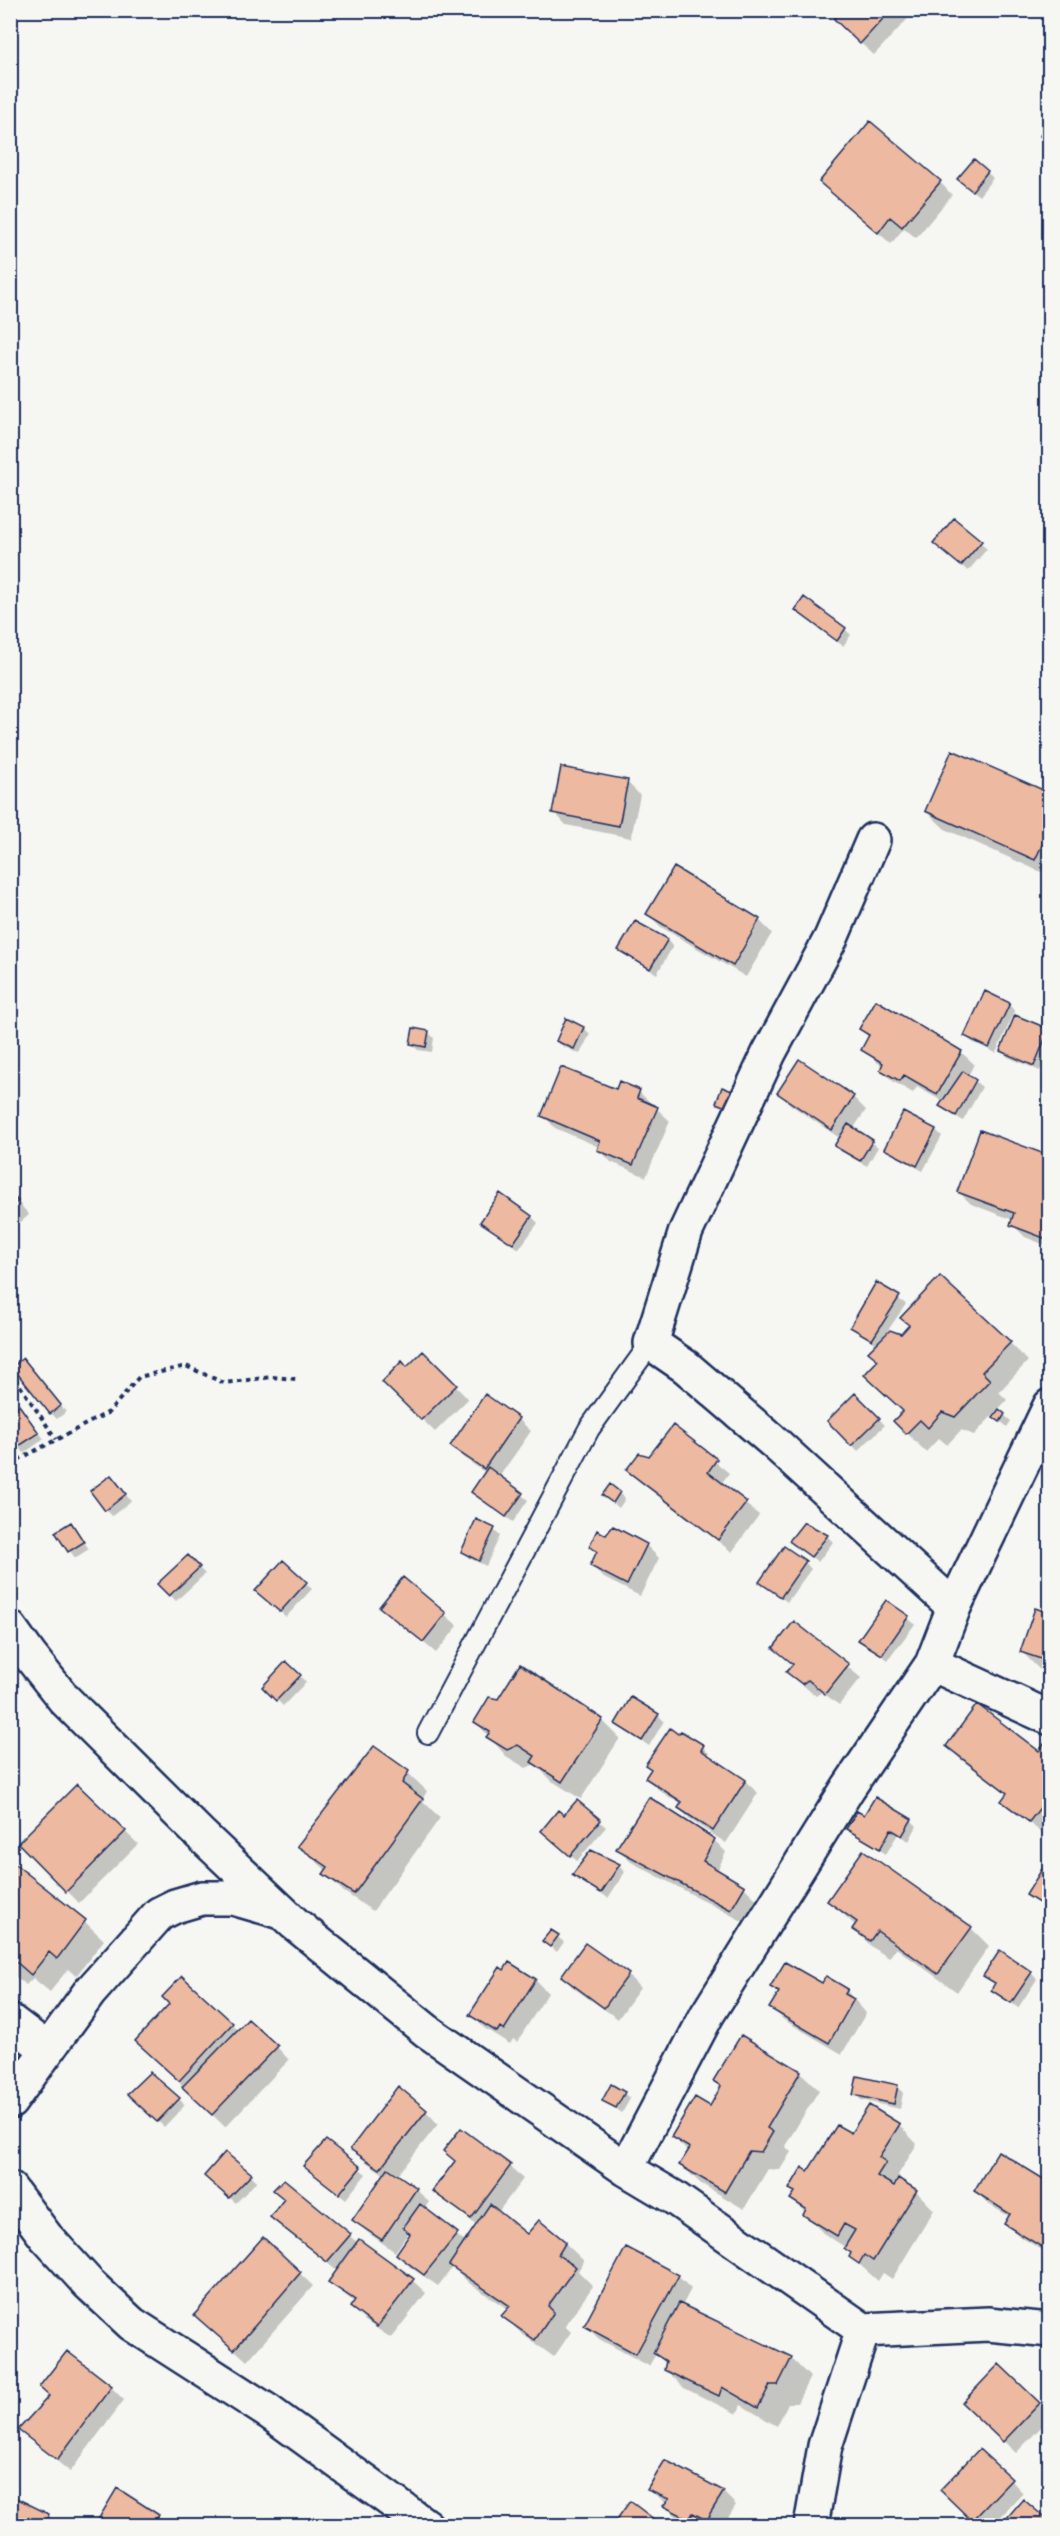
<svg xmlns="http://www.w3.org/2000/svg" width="1060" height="2536" font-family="Pangolin,sans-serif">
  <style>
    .shadow { fill: #0003 }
    .building { fill: #edb9a0; stroke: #1b2f5e; stroke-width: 1.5 }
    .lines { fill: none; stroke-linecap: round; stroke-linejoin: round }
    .service-casing { stroke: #1b2f5e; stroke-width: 24 }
    .minor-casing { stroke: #1b2f5e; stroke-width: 38 }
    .path { stroke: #1b2f5e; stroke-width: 4; stroke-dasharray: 4.5 4.5; stroke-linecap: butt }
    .service { stroke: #f6f6f2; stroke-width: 20 }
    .minor { stroke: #f6f6f2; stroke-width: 33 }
  </style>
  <rect width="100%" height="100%" fill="#f6f6f2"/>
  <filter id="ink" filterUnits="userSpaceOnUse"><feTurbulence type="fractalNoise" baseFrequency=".0167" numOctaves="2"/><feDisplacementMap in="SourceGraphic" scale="12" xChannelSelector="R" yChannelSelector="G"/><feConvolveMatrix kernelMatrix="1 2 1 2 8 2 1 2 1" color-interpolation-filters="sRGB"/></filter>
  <g filter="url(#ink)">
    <path class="shadow" d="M844,10H916L874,55L848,32Z
      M987,172L993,178L979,196L965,185Z
      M821,182H940L952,195L916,238L904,228L891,244Z
      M954,520L987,549L968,571L941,549Z
      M803,616L845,629L851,635L843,646Z
      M627,782L640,795L631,838L566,825L554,812Z
      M1050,795V876L945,829L926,811Z
      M674,870L759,920L772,933L746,977L661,927L648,914Z
      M667,940L673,946L657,974L620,950Z
      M1009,1005L1015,1011L996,1053L972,1042L966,1036Z
      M567,1020L584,1028L590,1034L580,1054L564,1047L558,1041Z
      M861,1029L961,1052L974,1064L968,1076L982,1087L963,1121L941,1106L944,1102L917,1087L913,1093L894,1082L881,1070L883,1067L863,1050L869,1038Z
      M1048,1030L1050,1048L1040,1071L1008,1057L1002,1050Z
      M428,1032L434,1038L432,1052L418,1050L412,1044Z
      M616,1091L639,1092L670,1121L646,1177L611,1162L599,1149V1147L555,1128L543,1115Z
      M778,1093L853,1097L866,1110L853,1129L878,1147L867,1166L842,1152L836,1146L841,1139L791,1105Z
      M904,1114L936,1130L942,1136L923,1171L892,1154L886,1148Z
      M1050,1158V1247L1025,1237L1012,1224L1013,1220L971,1204L958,1191Z
      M10,1192L29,1215L10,1231Z
      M532,1217L538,1223L519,1249L488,1228Z
      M876,1284L906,1304L884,1336L1010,1343L1028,1361L999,1392L1007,1400L974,1435L961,1430L947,1445L939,1438L926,1452L895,1421L904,1412L879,1361L878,1345L852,1327Z
      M423,1353L468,1399L435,1432L384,1382L407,1369Z
      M29,1366L66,1412L57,1419L51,1413Z
      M855,1395L885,1425L858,1451L829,1421Z
      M25,1413L44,1439L24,1453L10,1437Z
      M1004,1415L1011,1421L1007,1427L995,1416Z
      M518,1419L531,1431L499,1477L528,1500L513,1522L479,1498L486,1473L464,1458L452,1446Z
      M673,1427L729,1473L721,1484L759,1515L732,1552L641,1483L628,1470L650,1458Z
      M111,1477L131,1501L112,1516L106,1510Z
      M619,1493L625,1499L619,1508L604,1495Z
      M71,1524L89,1549L75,1558L57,1532Z
      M494,1530L500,1536L486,1566L469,1558L463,1552Z
      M827,1536L833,1542L818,1562L791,1541Z
      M606,1537L646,1545L659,1558L640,1596L604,1578L591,1565L598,1553L591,1546Z
      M188,1557L205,1574L176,1601L159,1584Z
      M805,1562L811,1569L787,1602L761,1582Z
      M404,1579L458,1626L436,1653L381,1607Z
      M306,1583L312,1589L286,1617L263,1597Z
      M886,1602L915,1624L888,1660L860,1639Z
      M1050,1615V1673L1040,1670L1021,1651Z
      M795,1623L861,1678L839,1705L822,1692L816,1696L801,1684L788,1672L793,1665L775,1648Z
      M286,1663L306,1682L283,1706L264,1687Z
      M658,1715L664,1721L649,1746L617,1724Z
      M602,1720L620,1738L581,1799L552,1781L535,1764L526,1768L506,1756L476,1722Z
      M948,1746L1040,1753L1050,1750V1825L1043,1834L1003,1801L1008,1794L960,1759Z
      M703,1747L715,1761L745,1781L758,1793L726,1843L692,1821L679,1808L682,1805L660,1791L647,1778Z
      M408,1773L427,1791L422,1800L440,1818L373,1911L344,1892L325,1874L327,1871L299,1846Z
      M77,1786L138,1844L79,1903L21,1843Z
      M577,1802L606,1827L577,1861L549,1837Z
      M865,1817L911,1820L917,1826L909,1841L898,1834L886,1854L847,1829Z
      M714,1840L726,1852L717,1871L744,1887L757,1900L744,1922L631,1862L618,1849Z
      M10,1862L85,1922L104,1940L76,1976L68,1969L50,1992L33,1978L26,1985L10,1973Z
      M619,1866L625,1872L608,1898L574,1875Z
      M1050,1875V1911L1028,1895Z
      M829,1901L971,1928L989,1946L957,1992L896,1948L889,1958L872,1947L854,1929L856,1926Z
      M551,1932L564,1942L557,1952L544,1941Z
      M1031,1973L1037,1979L1018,2008L993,1989L996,1984L985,1975Z
      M628,1975L640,1988L618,2019L575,1989L562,1976Z
      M535,1980L548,1993L517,2042L513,2039L510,2044L484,2028L471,2015Z
      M823,1986L847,1991L866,2013L842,2054L784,2020L771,2008L779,1994L772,1987Z
      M232,2024L239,2031L277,2047L289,2060L225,2127L150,2054Z
      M800,2072L819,2090L785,2146L791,2152L780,2170L768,2169L744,2209L700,2183L681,2165L689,2153L673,2137L710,2108L722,2088L715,2080Z
      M897,2087L903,2093L900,2109L861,2100L855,2094Z
      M624,2093L630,2099L622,2113L604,2100Z
      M129,2094L179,2099L185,2105L164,2127Z
      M426,2111L438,2124L397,2176L417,2190L429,2202L424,2209L466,2243L477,2226L434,2190L510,2166L523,2179L498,2212L528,2236L565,2243L584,2261L578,2271L593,2286L565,2326L571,2332L554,2357L522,2334L503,2316L509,2310L469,2283L453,2267L438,2286L410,2267L398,2254L411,2234L409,2232L395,2252L367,2232L354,2220L385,2175L365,2161L352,2149Z
      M899,2125L917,2144L898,2175L903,2181L902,2183L916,2191L934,2210L892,2279L883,2273L878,2281L851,2257L852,2254L845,2247L823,2233L805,2214L806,2213L792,2199L796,2193L791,2188L852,2135Z
      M326,2142L366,2174L346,2199L305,2166Z
      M225,2154L257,2181L236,2203L212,2182Z
      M284,2181L358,2243L360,2241L413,2281L426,2293L391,2338L364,2320L352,2307L355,2303L330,2282L338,2272L272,2217L285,2200Z
      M1050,2185V2255L1019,2236L1006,2224L1010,2217L988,2204L976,2191Z
      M264,2239L313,2286L247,2361L196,2315Z
      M678,2276L691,2289L682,2306L791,2358L810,2377L797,2403H788L777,2426L741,2405L737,2414L684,2388L666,2370L667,2365L656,2354L649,2366L599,2339L586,2326Z
      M999,2366L1050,2415V2418L1016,2453L964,2403Z
      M111,2387L124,2400L70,2472L20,2430Z
      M666,2462L724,2493L736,2505L723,2526H693L678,2518L665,2506L667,2504L649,2489Z
      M1011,2480L1023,2493L992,2526H978L942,2490Z
      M48,2515L55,2521L53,2526H10Z
      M158,2516L167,2526H101Z"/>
    <path class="building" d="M842,10H891L860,44L834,19Z
      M1050,118V141L1040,136Z
      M870,121L941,181L902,227L890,217L878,233L819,182Z
      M974,159L988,171L972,191L957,179Z
      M954,518L982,541L961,566L933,543Z
      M804,597L846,628L837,641L795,610Z
      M952,750L1050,793V828L1035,860L925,811Z
      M561,767L628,780L619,826L552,813Z
      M674,867L760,919L733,966L646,914Z
      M635,921L668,939L650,969L618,950Z
      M985,991L1010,1003L989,1048L964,1036Z
      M876,1000L962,1051L937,1094L904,1075L900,1081L880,1070L883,1063L861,1050L869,1035L859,1029Z
      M1015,1015L1049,1029L1034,1066L1000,1051Z
      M566,1018L584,1027L574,1049L556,1041Z
      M413,1028L429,1031L426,1047L410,1044Z
      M799,1059L854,1096L832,1130L777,1093Z
      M561,1067L616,1089L619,1081L640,1090L637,1098L658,1107L633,1165L597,1150L600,1141L541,1116Z
      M963,1071L976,1080L956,1116L939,1106Z
      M722,1087L732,1091L726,1107L716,1103Z
      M903,1112L936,1129L917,1166L884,1149Z
      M848,1124L873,1140L860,1161L834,1146Z
      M980,1130L1050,1156L1049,1240L1010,1225L1014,1213L957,1192Z
      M10,1193L18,1201L10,1207Z
      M500,1193L532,1216L513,1244L480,1222Z
      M940,1276L1011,1342L982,1372L990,1380L955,1417L942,1412L928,1428L920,1420L906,1434L893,1421L903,1411L864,1375L878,1360L868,1352L890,1330L901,1334L909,1325L900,1318Z
      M876,1282L900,1296L872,1340L850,1327Z
      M423,1351L457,1385L421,1420L382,1382L402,1361L407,1367Z
      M23,1358L61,1405L50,1414L12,1367Z
      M855,1393L880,1418L851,1446L827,1421Z
      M485,1394L519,1418L484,1469L450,1446Z
      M19,1405L39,1433L16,1448L10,1440V1411Z
      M999,1409L1005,1414L1000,1422L993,1417Z
      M673,1425L717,1459L708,1472L747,1502L718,1540L626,1470L639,1453L649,1456Z
      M488,1467L523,1493L506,1517L471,1492Z
      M111,1475L126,1494L105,1511L90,1491Z
      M610,1484L620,1492L613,1503L602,1495Z
      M476,1519L495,1528L479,1561L461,1552Z
      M71,1522L84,1542L68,1552L55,1532Z
      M804,1522L828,1535L811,1557L789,1541Z
      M613,1526L647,1544L627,1585L590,1566L597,1551L589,1547L597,1530L606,1535Z
      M784,1546L806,1561L781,1597L759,1582Z
      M188,1555L200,1567L169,1596L157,1584Z
      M283,1560L307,1582L280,1612L255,1591Z
      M403,1577L446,1613L423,1642L379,1607Z
      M886,1600L909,1616L882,1655L858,1640Z
      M1035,1608L1050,1613V1662L1020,1652Z
      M794,1621L849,1664L825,1694L808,1680L802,1684L786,1672L793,1664L773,1648Z
      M286,1661L301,1675L276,1701L262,1687Z
      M520,1664L603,1719L562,1782L531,1762L535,1756L518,1745L507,1750L486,1737L490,1732L474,1722L489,1697L498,1699Z
      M631,1697L659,1714L642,1741L615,1724Z
      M977,1704L1039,1751L1044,1744L1050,1748V1795L1029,1822L1001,1801L1007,1793L946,1746Z
      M670,1728L678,1734L681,1731L704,1745L701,1750L746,1780L713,1831L678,1808L682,1802L645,1778L651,1769L645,1765Z
      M374,1746L409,1771L402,1783L423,1799L354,1894L323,1874L328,1867L297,1846Z
      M77,1784L126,1831L66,1892L18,1843Z
      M649,1797L715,1839L703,1861L745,1886L731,1910L616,1849Z
      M875,1797L912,1819L902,1836L891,1829L880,1849L846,1829L857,1811L864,1815Z
      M577,1800L601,1820L570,1856L541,1831L558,1810L564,1815Z
      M591,1850L620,1864L601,1893L572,1875Z
      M863,1850L972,1927L938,1974L877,1931L870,1941L852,1929L857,1922L827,1901Z
      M10,1860L86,1920L57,1959L49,1952L31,1975L14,1960L10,1964Z
      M1042,1869L1050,1874V1910L1026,1895Z
      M551,1930L559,1935L550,1947L542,1941Z
      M585,1943L629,1974L604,2008L561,1976Z
      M1000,1950L1032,1972L1011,2003L991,1990L995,1983L983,1976Z
      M509,1962L536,1979L504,2030L500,2027L497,2032L469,2015L500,1967L504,1970Z
      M785,1962L822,1983L826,1976L848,1989L845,1994L854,1999L829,2043L769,2008L779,1992L770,1987Z
      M182,1976L233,2023L179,2081L135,2041L169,2004L162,1997Z
      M248,2019L278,2046L212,2115L182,2087Z
      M741,2035L801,2071L767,2128L773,2132L761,2152L749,2151L725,2192L679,2165L690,2148L671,2137L695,2097L710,2106L721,2086L713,2081Z
      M150,2072L180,2098L157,2122L127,2094Z
      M857,2076L898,2085L894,2104L853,2095Z
      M611,2084L625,2092L616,2108L602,2101Z
      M398,2086L427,2110L380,2169L350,2149Z
      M869,2105L900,2124L879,2157L886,2162L877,2176L894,2186L898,2178L917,2190L873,2261L864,2255L859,2264L849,2257L851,2253L844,2248L855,2230L844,2224L837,2236L803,2215L806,2209L790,2199L795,2192L789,2189L802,2167L808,2171L837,2125L851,2133Z
      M461,2128L511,2165L471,2219L432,2191L455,2161L443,2151Z
      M326,2140L361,2167L339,2194L303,2166Z
      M998,2151L1050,2183V2252L1004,2224L1010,2214L974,2191Z
      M225,2152L252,2174L229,2198L204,2176Z
      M388,2168L417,2188L382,2240L352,2220Z
      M284,2179L351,2234L327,2262L270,2217L284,2199L273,2190Z
      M420,2204L458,2233L424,2275L396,2254L410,2234L403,2228Z
      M490,2204L527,2234L539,2220L566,2242L558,2255L576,2267L548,2306L554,2312L535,2340L501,2316L510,2306L449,2265Z
      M263,2237L301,2272L234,2350L194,2315Z
      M359,2239L414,2279L377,2327L350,2307L355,2300L328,2282Z
      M626,2247L679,2275L636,2354L584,2326Z
      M679,2303L792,2357L778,2385H770L758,2408L722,2387L719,2396L664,2370L666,2361L653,2353Z
      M67,2351L112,2386L57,2460L18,2430L49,2396L39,2387Z
      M999,2364L1040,2403L1003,2442L962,2403Z
      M979,2449L1012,2479L972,2521L940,2490Z
      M665,2460L724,2491L706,2520L693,2513L689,2519L663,2506L669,2499L647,2490Z
      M117,2488L159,2515L152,2526H100L96,2523Z
      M10,2495L49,2514L44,2526H10Z
      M1023,2499L1050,2522V2526H1000Z
      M630,2501L663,2526H612Z"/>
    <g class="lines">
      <g class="service-casing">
        <path id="service" d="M428,1733L589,1429L651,1343"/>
      </g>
      <g class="minor-casing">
        <path id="minor" d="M873,840L831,938L769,1053L686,1231L651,1343L686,1367L776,1444L954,1607
          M10,1628L30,1656L64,1699L200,1834L294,1923L427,2031L626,2169L673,2197L863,2330L825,2446L811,2526
          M932,1664L1050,1718
          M10,2021L47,2049
          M10,2102L89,1993L159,1914L175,1906L202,1898H233L278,1911
          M626,2169L707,2015L848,1788L932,1664L954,1607L1050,1406
          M10,2189L46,2237L88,2283L132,2324L269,2412L426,2526
          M863,2330L988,2324L1050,2330"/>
      </g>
      <path class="path" d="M10,1371L56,1439
        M10,1464L109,1412L139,1377L186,1366L224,1383L272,1377L296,1379"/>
      <use href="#service" class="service"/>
      <use href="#minor" class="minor"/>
    </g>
  </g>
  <rect width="1060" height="2536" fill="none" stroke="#f6f6f2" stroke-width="36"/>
  <rect x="18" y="18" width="1024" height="2500" fill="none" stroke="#1b2f5e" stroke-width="2" filter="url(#ink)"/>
</svg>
